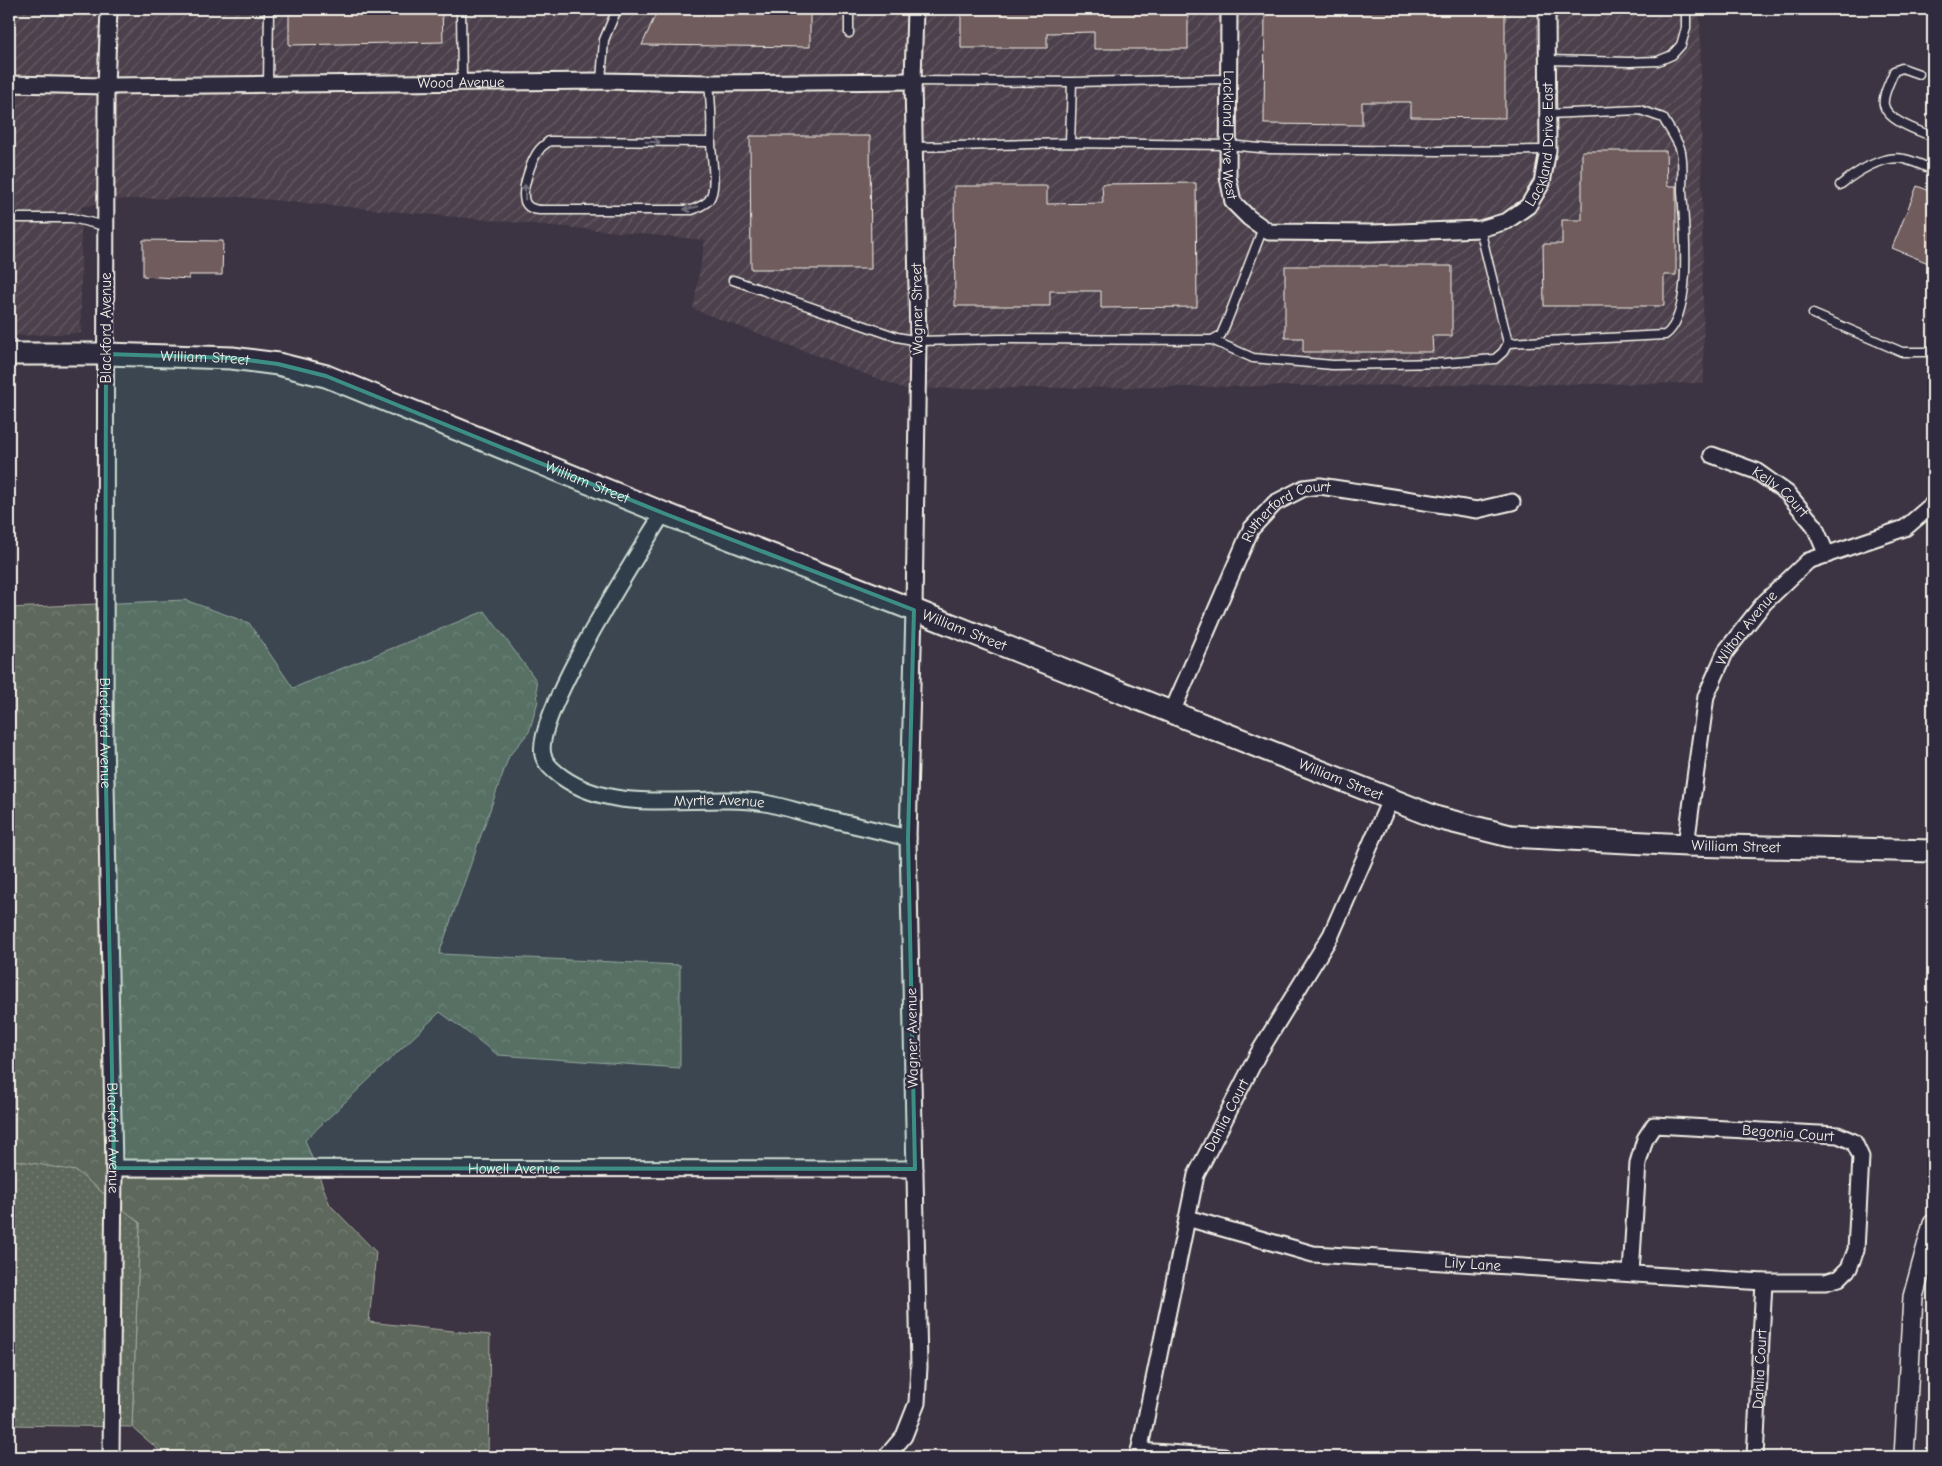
<svg xmlns="http://www.w3.org/2000/svg" width="1942" height="1466" font-family="'Comic Neue',sans-serif">
  <style>
    .industrial { fill: url(#industrial-furrows) }
    .forest { fill: url(#forest-crowns); stroke: #a9aca2 }
    .park { fill: url(#park-dots); stroke: #a9aca2 }
    .building { fill: #705c5d; stroke: #f4f1e8 }
    .lines { fill: none; stroke-linecap: round; stroke-linejoin: round }
    .service-casing { stroke: #f4f1e8; stroke-width: 11 }
    .minor-casing { stroke: #f4f1e8; stroke-width: 19 }
    .tertiary-casing { stroke: #f4f1e8; stroke-width: 22 }
    .secondary-casing { stroke: #f4f1e8; stroke-width: 25 }
    .service { stroke: #2f2a3d; stroke-width: 8 }
    .minor { stroke: #2f2a3d; stroke-width: 15 }
    .tertiary { stroke: #2f2a3d; stroke-width: 19 }
    .secondary { stroke: #2f2a3d; stroke-width: 21 }
    .oneway { stroke: #747079 }
    .marked { fill: #3d8f86; fill-opacity: 0.2; stroke: #3d8f86; stroke-width: 4; stroke-linejoin: round }
    .labels { text-anchor: middle; dominant-baseline: central; stroke-width: 5; stroke-linejoin: round; paint-order: stroke }
    .street-label { font-size: 15px; fill: #f4f1e8; stroke: #2f2a3d }
  </style>
  <defs>
    <pattern id="industrial-furrows" width="10" height="10" patternUnits="userSpaceOnUse" patternTransform="scale(1.25)"><rect width="10" height="10" fill="#4c404b"/><path d="M-1 1l2-2M0 10L10 0M9 11l2-2" fill="none" stroke="#665c65"/></pattern>
    <pattern id="forest-crowns" width="20" height="18" patternUnits="userSpaceOnUse" patternTransform="scale(1.25)"><rect width="20" height="18" fill="#5e685c"/><path d="M2 6a3 3 0 1 1 6 0M12 15a3 3 0 1 1 6 0" fill="none" stroke="#767e73"/></pattern>
    <pattern id="park-dots" width="8" height="8" patternUnits="userSpaceOnUse" patternTransform="scale(1.25)"><rect width="8" height="8" fill="#5e685c"/><path d="M2 2h.1M6 6h.1" fill="none" stroke="#767e73" stroke-width="1.8" stroke-linecap="round"/></pattern>
  </defs>
  <rect width="100%" height="100%" fill="#3c3443"/>
  <filter id="ink" filterUnits="userSpaceOnUse"><feTurbulence type="fractalNoise" baseFrequency=".02" numOctaves="2"/><feDisplacementMap in="SourceGraphic" scale="10" xChannelSelector="R" yChannelSelector="G"/><feConvolveMatrix kernelMatrix="1 2 1 2 8 2 1 2 1" color-interpolation-filters="sRGB"/></filter>
  <g filter="url(#ink)">
    <path class="industrial" d="M9,9H1700L1704,383L905,389L693,309L705,240L241,197L125,199L81,207V333L9,336Z"/>
    <path class="forest" d="M185,600L249,623L293,688L485,611L536,680L538,701L529,732L509,756L439,954L680,965V1068L498,1055L440,1012L305,1140L330,1205L376,1252L369,1322L490,1335L488,1457H167L132,1427L140,1223L9,1159V608Z"/>
    <path class="park" d="M9,1159L76,1171L140,1223L132,1427L9,1425Z"/>
    <path class="building" d="M289,9H442L443,42L289,45Z
      M658,9H810V47L642,45Z
      M961,9H1188V49H1094V32L1047,33V48H961Z
      M1265,9H1505V118L1411,117V102H1362V125L1264,124Z
      M750,136H870L871,269H751Z
      M1582,151H1666L1667,186H1676V275H1664V306H1544L1543,244H1562V220H1582Z
      M1196,183L1197,307L1101,308V291H1050V306H955L954,186H1047V204L1103,203L1102,184Z
      M1917,186L1933,192V265L1892,248Z
      M143,240L223,241L222,275H189V279L143,276Z
      M1285,266H1452V336H1432L1433,352H1303V338H1285Z"/>
    <g class="lines">
      <g class="service-casing">
        <path id="service" d="M461,9L462,82
          M849,33V9
          M1547,60L1629,62L1658,61L1672,55L1681,45L1686,28V9
          M1919,74L1902,68L1894,71C1891,80 1882,95 1884,105C1887,121 1920,131 1933,137
          M601,81L604,40L617,9
          M913,81L1072,82L1228,79
          M709,83C711,103 712,122 711,142C711,157 718,187 709,200C705,205 698,207 692,210H549C542,210 532,211 527,205C518,195 532,158 540,149C542,146 546,144 549,141L711,142
          M268,84L269,9
          M1070,143L1072,82
          M915,147L1070,143L1228,145L1270,149L1439,151L1548,150
          M1840,185C1855,173 1883,154 1904,159C1914,161 1924,166 1933,170
          M9,218H72L105,226
          M733,280L897,337L918,341L999,339L1212,340L1221,335L1227,321L1263,228
          M1813,314L1902,352H1933
          M1212,340L1253,358L1333,365L1445,363L1495,359L1503,352L1508,343L1480,229
          M1508,343L1665,335C1694,315 1684,224 1682,191C1682,178 1684,160 1680,148C1676,138 1668,127 1663,118L1640,110L1547,114"/>
      </g>
      <g class="minor-casing">
        <g id="minor">
          <path id="s1" d="M109,9L106,86L105,736L114,1168L111,1457"/>
          <path id="s2" d="M1229,9L1228,177L1233,202L1249,218L1269,232L1372,233L1480,229L1507,221L1528,206L1542,183L1548,150L1547,9"/>
          <path id="s3" d="M9,84L106,86L601,81L709,83L913,81"/>
          <path id="s4" d="M1712,455L1756,471L1787,493L1814,525L1827,555"/>
          <path id="s5" d="M663,513C639,553 533,716 543,755C545,764 555,772 562,777C620,818 699,792 765,803C781,806 797,811 812,815C844,823 876,830 908,838"/>
          <path id="s6" d="M1172,712L1251,529L1275,503L1304,488L1320,486L1477,510L1512,502"/>
          <path id="s7" d="M1686,845L1706,696L1726,651L1764,603L1808,561L1905,528L1933,504"/>
          <path id="s8" d="M114,1168L915,1169"/>
          <path id="s9" d="M1187,1218L1313,1254L1764,1282H1826L1839,1278L1849,1268L1856,1250L1861,1157L1854,1142L1838,1135L1654,1125L1645,1139L1638,1163L1631,1273"/>
          <path d="M1139,1451L1225,1457"/>
          <path d="M886,1457L904,1436L917,1403L919,1367L908,838L914,610L918,341L913,81L915,9"/>
          <path id="s10" d="M1138,1457L1196,1175L1258,1054L1331,935L1390,800"/>
          <path id="s11" d="M1755,1457L1764,1282"/>
        </g>
      </g>
      <g class="tertiary-casing">
        <path id="tertiary" d="M1904,1457L1913,1297L1933,1224"/>
      </g>
      <g class="secondary-casing">
        <g id="secondary">
          <path id="s12" d="M9,354H106L232,358L278,364L326,376L663,513L914,610L1438,818L1510,836L1686,845L1933,851"/>
        </g>
      </g>
      <use href="#service" class="service"/>
      <use href="#minor" class="minor"/>
      <use href="#tertiary" class="tertiary"/>
      <use href="#secondary" class="secondary"/>
    </g>
    <defs><path id="oneway-shaft" d="M-6 0H5M1.5-3L5.5 0L1.5 3" fill="none" stroke-width="1.6" stroke-linecap="round" stroke-linejoin="round" transform="scale(1.25)"/></defs>
    <g class="oneway">
      <use href="#oneway-shaft" transform="translate(653 142) rotate(2)"/>
      <use href="#oneway-shaft" transform="translate(525 192) rotate(-91)"/>
      <use href="#oneway-shaft" transform="translate(691 208) rotate(168)"/>
    </g>
  </g>
  <path class="marked" d="M106,354L232,358L278,364L326,376L663,513L914,610L908,838L915,1169L114,1168L105,736Z"/>
  <g class="labels">
    <g class="street-label">
      <text stroke="none"><textPath href="#s3" startOffset="452">Wood Avenue</textPath></text>
      <text stroke="none"><textPath href="#s2" startOffset="126">Lackland Drive West</textPath></text>
      <text stroke="none"><textPath href="#s2" startOffset="570">Lackland Drive East</textPath></text>
      <text transform="translate(917 309) rotate(-91)">Wagner Street</text>
      <text transform="translate(106 328) rotate(-90)">Blackford Avenue</text>
      <text stroke="none"><textPath href="#s12" startOffset="196">William Street</textPath></text>
      <text stroke="none"><textPath href="#s12" startOffset="601">William Street</textPath></text>
      <text stroke="none"><textPath href="#s4" startOffset="79">Kelly Court</textPath></text>
      <text stroke="none"><textPath href="#s6" startOffset="240">Rutherford Court</textPath></text>
      <text stroke="none"><textPath href="#s7" startOffset="230">Wilton Avenue</textPath></text>
      <text stroke="none"><textPath href="#s12" startOffset="1006">William Street</textPath></text>
      <text stroke="none"><textPath href="#s1" startOffset="724">Blackford Avenue</textPath></text>
      <text stroke="none"><textPath href="#s12" startOffset="1411">William Street</textPath></text>
      <text stroke="none"><textPath href="#s5" startOffset="464">Myrtle Avenue</textPath></text>
      <text stroke="none"><textPath href="#s12" startOffset="1816">William Street</textPath></text>
      <text transform="translate(912 1038) rotate(-91)">Wagner Avenue</text>
      <text stroke="none"><textPath href="#s10" startOffset="355">Dahlia Court</textPath></text>
      <text transform="translate(1788 1133) rotate(4)">Begonia Court</text>
      <text stroke="none"><textPath href="#s1" startOffset="1129">Blackford Avenue</textPath></text>
      <text stroke="none"><textPath href="#s8" startOffset="400">Howell Avenue</textPath></text>
      <text stroke="none"><textPath href="#s9" startOffset="291">Lily Lane</textPath></text>
      <text stroke="none"><textPath href="#s11" startOffset="88">Dahlia Court</textPath></text>
    </g>
  </g>
  <rect width="1942" height="1466" fill="none" stroke="#2f2a3d" stroke-width="30"/>
  <rect x="15" y="15" width="1912" height="1436" fill="none" stroke="#f4f1e8" stroke-width="2" filter="url(#ink)"/>
</svg>
